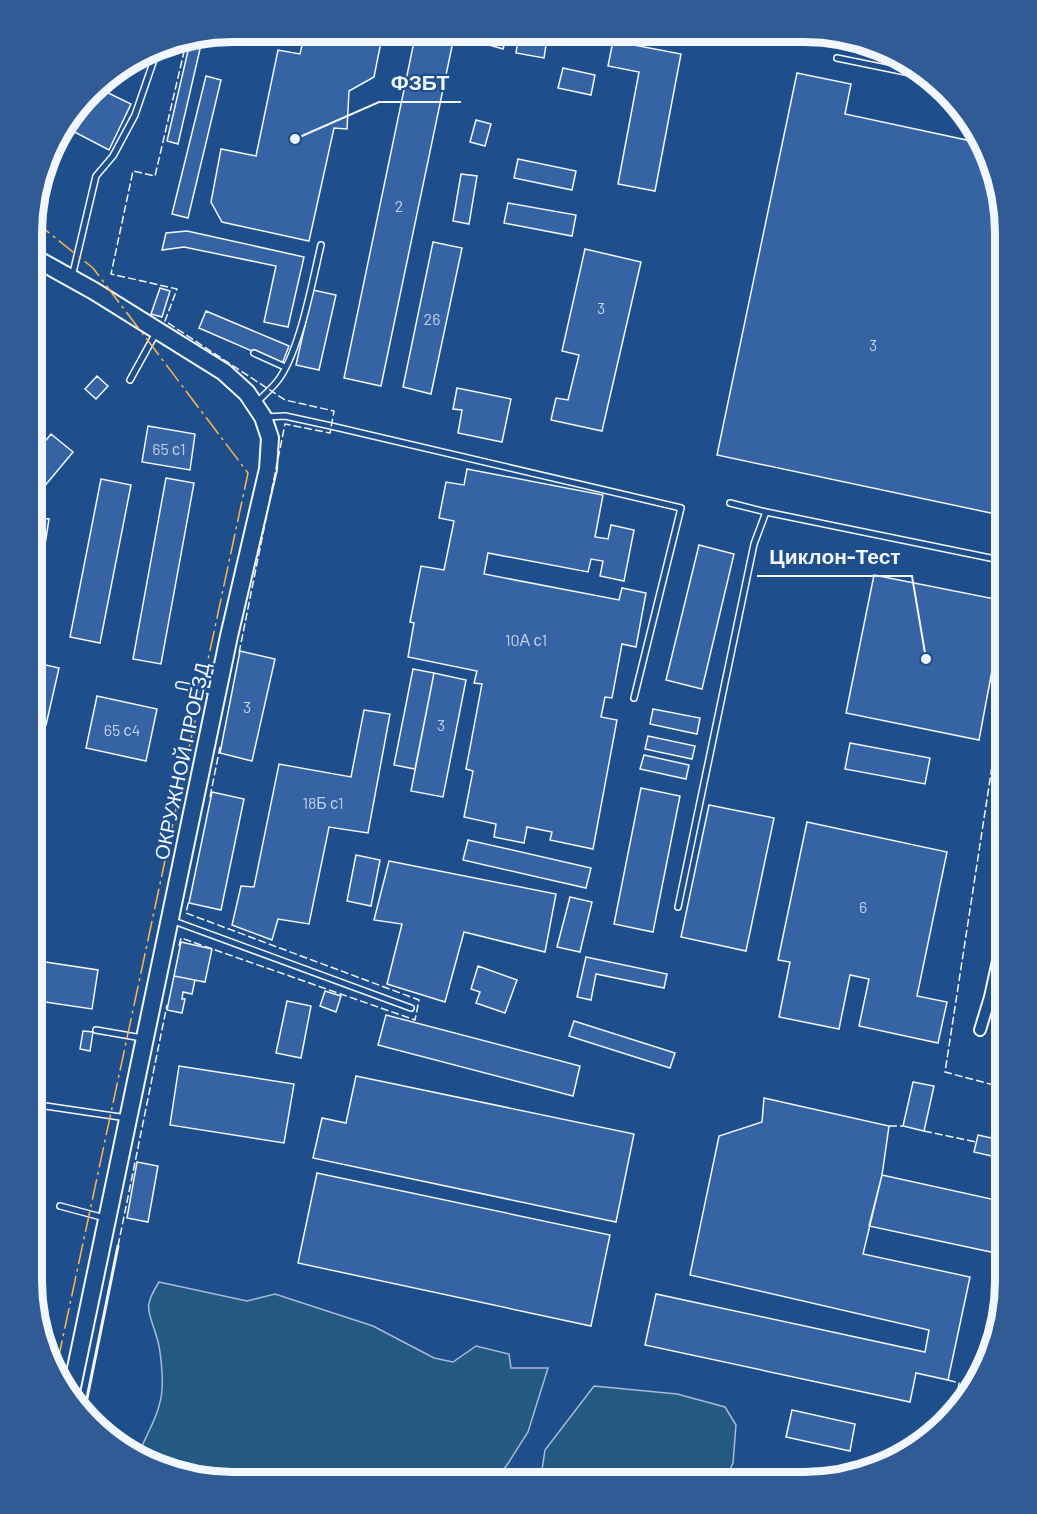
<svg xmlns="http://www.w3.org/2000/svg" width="1037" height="1514" font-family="Barlow,sans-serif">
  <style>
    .green { fill: #245a82; stroke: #a8bbd7; stroke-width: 1.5 }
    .building { fill: #3563a3; stroke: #f2f6ff; stroke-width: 1.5 }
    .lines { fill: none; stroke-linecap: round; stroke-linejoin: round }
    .lane-casing { stroke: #f2f6ff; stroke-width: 8 }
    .street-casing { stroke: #f2f6ff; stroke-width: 14 }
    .secondary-casing { stroke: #f2f6ff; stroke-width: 20 }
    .lane { stroke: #1f4e8c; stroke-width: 5 }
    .street { stroke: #1f4e8c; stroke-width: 10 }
    .secondary { stroke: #1f4e8c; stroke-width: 16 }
    .fence { stroke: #f2f6ff; stroke-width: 1.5; stroke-dasharray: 8 3; stroke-linecap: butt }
    .wall { stroke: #f2f6ff; stroke-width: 3 }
    .power { stroke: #ffb74d; stroke-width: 1.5; stroke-dasharray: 21 4.5 3 4.5; stroke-linecap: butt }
    .labels { text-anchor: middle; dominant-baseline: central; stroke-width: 4.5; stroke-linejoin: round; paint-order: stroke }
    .number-label { font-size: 16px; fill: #c3d1e8 }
    .street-label { font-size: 20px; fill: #f2f6ff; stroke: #1f4e8c }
    .rim { fill: none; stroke: #f2f6ff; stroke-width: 8 }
    .leader { fill: none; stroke: #f2f6ff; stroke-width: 2 }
    .callout-dot { fill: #f2f6ff; stroke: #1f4e8c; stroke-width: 2 }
    .callout-label { font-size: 21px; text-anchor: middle; font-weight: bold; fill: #f2f6ff; stroke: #1f4e8c; stroke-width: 4.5; stroke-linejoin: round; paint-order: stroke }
  </style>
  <rect width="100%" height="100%" fill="#1f4e8c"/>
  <path class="green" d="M159,1282L247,1301L275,1294L373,1326L434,1358L453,1362L476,1346L509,1354L511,1368H548L528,1432L507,1465L492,1482L207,1481L138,1455C147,1433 160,1414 162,1390C163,1377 161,1351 157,1338C149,1310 142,1309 159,1282Z
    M594,1386L677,1394L725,1407L736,1425L733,1463L724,1482H546L542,1470L545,1450Z"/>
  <path class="building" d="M305,32H383L374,77L349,91L347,129L334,128L309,241L222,222L211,202L221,149L256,156L278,50L300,54Z
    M416,32H455L381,386L344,378Z
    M474,32H508L503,49L472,40Z
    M519,32H548L544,58L516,53Z
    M203,36L178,144L167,141L191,38Z
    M613,41L681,54L655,191L618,184L639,72L608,66Z
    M563,68L595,75L591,95L558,88Z
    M797,73L851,84L845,114L985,144L1005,232V516L717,455Z
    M206,76L221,80L188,218L172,214Z
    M96,87L131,104L109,150L63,126Z
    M476,120L491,124L485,146L470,142Z
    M518,159L576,171L572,190L514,178Z
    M461,174L477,176L469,224L453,221Z
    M508,203L576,215L572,236L504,223Z
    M187,231L304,257L288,327L264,322L276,266L184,247L162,250L166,233Z
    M433,242L462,248L431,394L403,387Z
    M585,249L641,262L602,431L551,420L556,398L568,400L579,355L562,351Z
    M160,288L170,291L162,317L151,314Z
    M313,290L336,295L319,370L296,365Z
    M206,311L289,346L282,364L199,328Z
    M97,376L108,386L96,399L85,389Z
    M457,388L511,399L502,442L458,433L462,410L453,409Z
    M148,426L195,434L190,470L142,462Z
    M51,434L73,452L33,500V456Z
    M467,469L603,495L595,537L608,539L611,525L634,530L624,581L600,576L603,561L591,559L588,572L488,553L484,574L619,600L622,588L646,593L636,647L622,644L612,698L605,697L601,717L617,720L593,849L550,840L552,832L527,827L524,843L494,837L496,824L464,817L473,771L466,769L482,684L474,683L477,671L408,657L414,623L410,622L421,566L444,570L454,521L439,518L446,482L464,485Z
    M166,478L194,483L161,664L133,659Z
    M101,479L131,485L100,643L70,637Z
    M33,517L49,519L43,558L34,557L33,567Z
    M699,545L734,554L702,689L666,680Z
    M874,575L1005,601L979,740L846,713Z
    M240,651L275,659L252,761L220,753Z
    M33,662L59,668L46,725L32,722Z
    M413,669L434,673L415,769L394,765Z
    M434,673L466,680L443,797L411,791Z
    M97,696L157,709L146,761L86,748Z
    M653,709L700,718L697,734L650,724Z
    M364,710L390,714L368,833L329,827L309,924L278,919L272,940L232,925L241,886L254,887L279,764L351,777Z
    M648,736L695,746L692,759L645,749Z
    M850,743L930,758L925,784L845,769Z
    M644,755L689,765L686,779L640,769Z
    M641,788L680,796L653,932L614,924Z
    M212,792L244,799L221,910L189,903Z
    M709,805L774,818L746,951L681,937Z
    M807,822L947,852L917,996L947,1002L938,1043L859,1026L869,979L850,975L839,1029L779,1017L790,962L778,960Z
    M468,840L591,868L586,888L463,860Z
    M356,855L380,860L371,906L347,901Z
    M389,861L556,894L545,952L464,932L445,1002L387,984L402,924L374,920Z
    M570,897L592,902L580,952L557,947Z
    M181,942L212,949L205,982L174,976Z
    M586,957L667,974L664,988L596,974L591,1000L577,997Z
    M32,960L98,970L92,1009L32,1000Z
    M478,966L517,980L505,1013L476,1003L480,992L471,989Z
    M174,976L195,980L192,994L183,992L182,999H185L182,1013L167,1010Z
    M325,991L341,996L336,1012L320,1006Z
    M287,1001L311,1006L301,1058L276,1053Z
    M386,1015L580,1066L573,1096L378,1045Z
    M574,1021L675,1053L670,1068L569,1036Z
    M83,1031L93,1032L90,1051L80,1049Z
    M179,1066L294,1084L284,1143L170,1125Z
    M356,1076L634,1134L616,1222L313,1158L322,1118L346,1123Z
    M913,1082L934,1086L924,1131L903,1126Z
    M764,1098L889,1126L882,1175L863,1254L970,1277L948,1380L916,1373L910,1402L645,1345L656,1294L925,1352L929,1330L690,1275L719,1136L762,1122Z
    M978,1135L1005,1141V1159L974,1152Z
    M137,1162L158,1166L148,1222L127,1218Z
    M317,1173L610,1235L591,1326L298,1263Z
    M882,1175L1005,1202V1255L869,1226Z
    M32,1185L43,1188L35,1234L32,1233Z
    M1005,1279V1295L996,1322Z
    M792,1410L855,1424L850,1451L786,1437Z"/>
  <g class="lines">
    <g class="lane-casing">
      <path id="lane" d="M837,58L930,77
        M72,277L96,176L113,156L135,115L158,48
        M254,353L285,367
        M130,380L157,331
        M256,403C264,395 275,386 281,376C301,344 312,283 321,245
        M265,417L285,416L331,426L681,508L634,698
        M730,503L766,512
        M179,685L216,692
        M678,907L754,544L766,512L1005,561
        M171,920L411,1008
        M96,1030L142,1038
        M32,1104L127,1118
        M60,1206L105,1218"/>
    </g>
    <g class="street-casing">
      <path id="street" d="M980,1030L990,997L1005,929"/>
    </g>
    <g class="secondary-casing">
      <path id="secondary" d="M33,257L94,291L224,372L247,393L263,417L270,438L268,469L229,636L71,1392"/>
    </g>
    <use href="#lane" class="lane"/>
    <use href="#street" class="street"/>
    <use href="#secondary" class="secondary"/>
    <path class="fence" d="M187,39L155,176L133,171L111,274L177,289L165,321L285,400L334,411L330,433L285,424L239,653
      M210,797L220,747
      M179,946L181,938L415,1020L419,1000L186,913L189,900
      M1005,1088L945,1072L1005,682
      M889,1126H903
      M924,1131L976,1142
      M118,1246L167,1005
      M948,1380L959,1383L955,1408"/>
    <path class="wall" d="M85,1408L118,1246"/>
    <path class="power" d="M33,220L93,268L248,473L55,1374"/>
  </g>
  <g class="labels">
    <g class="number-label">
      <text x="399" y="205">2</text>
      <text x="601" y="307">3</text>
      <text x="432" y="318">26</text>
      <text x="873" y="344">3</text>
      <text x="169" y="448">65 с1</text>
      <text x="526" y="639">10А с1</text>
      <text x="247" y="706">3</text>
      <text x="441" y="724">3</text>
      <text x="122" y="729">65 с4</text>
      <text x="323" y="802">18Б с1</text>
      <text x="863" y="906">6</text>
    </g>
    <g class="street-label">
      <text transform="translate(181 761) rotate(-78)">ОКРУЖНОЙ ПРОЕЗД</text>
    </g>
  </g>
  <path d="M0 0H1037V1514H0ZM233 42H804A191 191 0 0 1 995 233V1281A191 191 0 0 1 804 1472H233A191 191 0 0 1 42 1281V233A191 191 0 0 1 233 42Z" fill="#305b95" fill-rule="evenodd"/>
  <path class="rim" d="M233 42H804A191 191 0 0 1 995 233V1281A191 191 0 0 1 804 1472H233A191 191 0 0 1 42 1281V233A191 191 0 0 1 233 42Z"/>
  <path class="leader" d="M295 139L379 102H461M926 659L912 576H757"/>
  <g class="callout-dot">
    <circle cx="295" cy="139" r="6"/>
    <circle cx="926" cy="659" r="6"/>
  </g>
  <g class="callout-label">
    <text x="420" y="90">ФЗБТ</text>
    <text x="835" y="564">Циклон-Тест</text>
  </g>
</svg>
